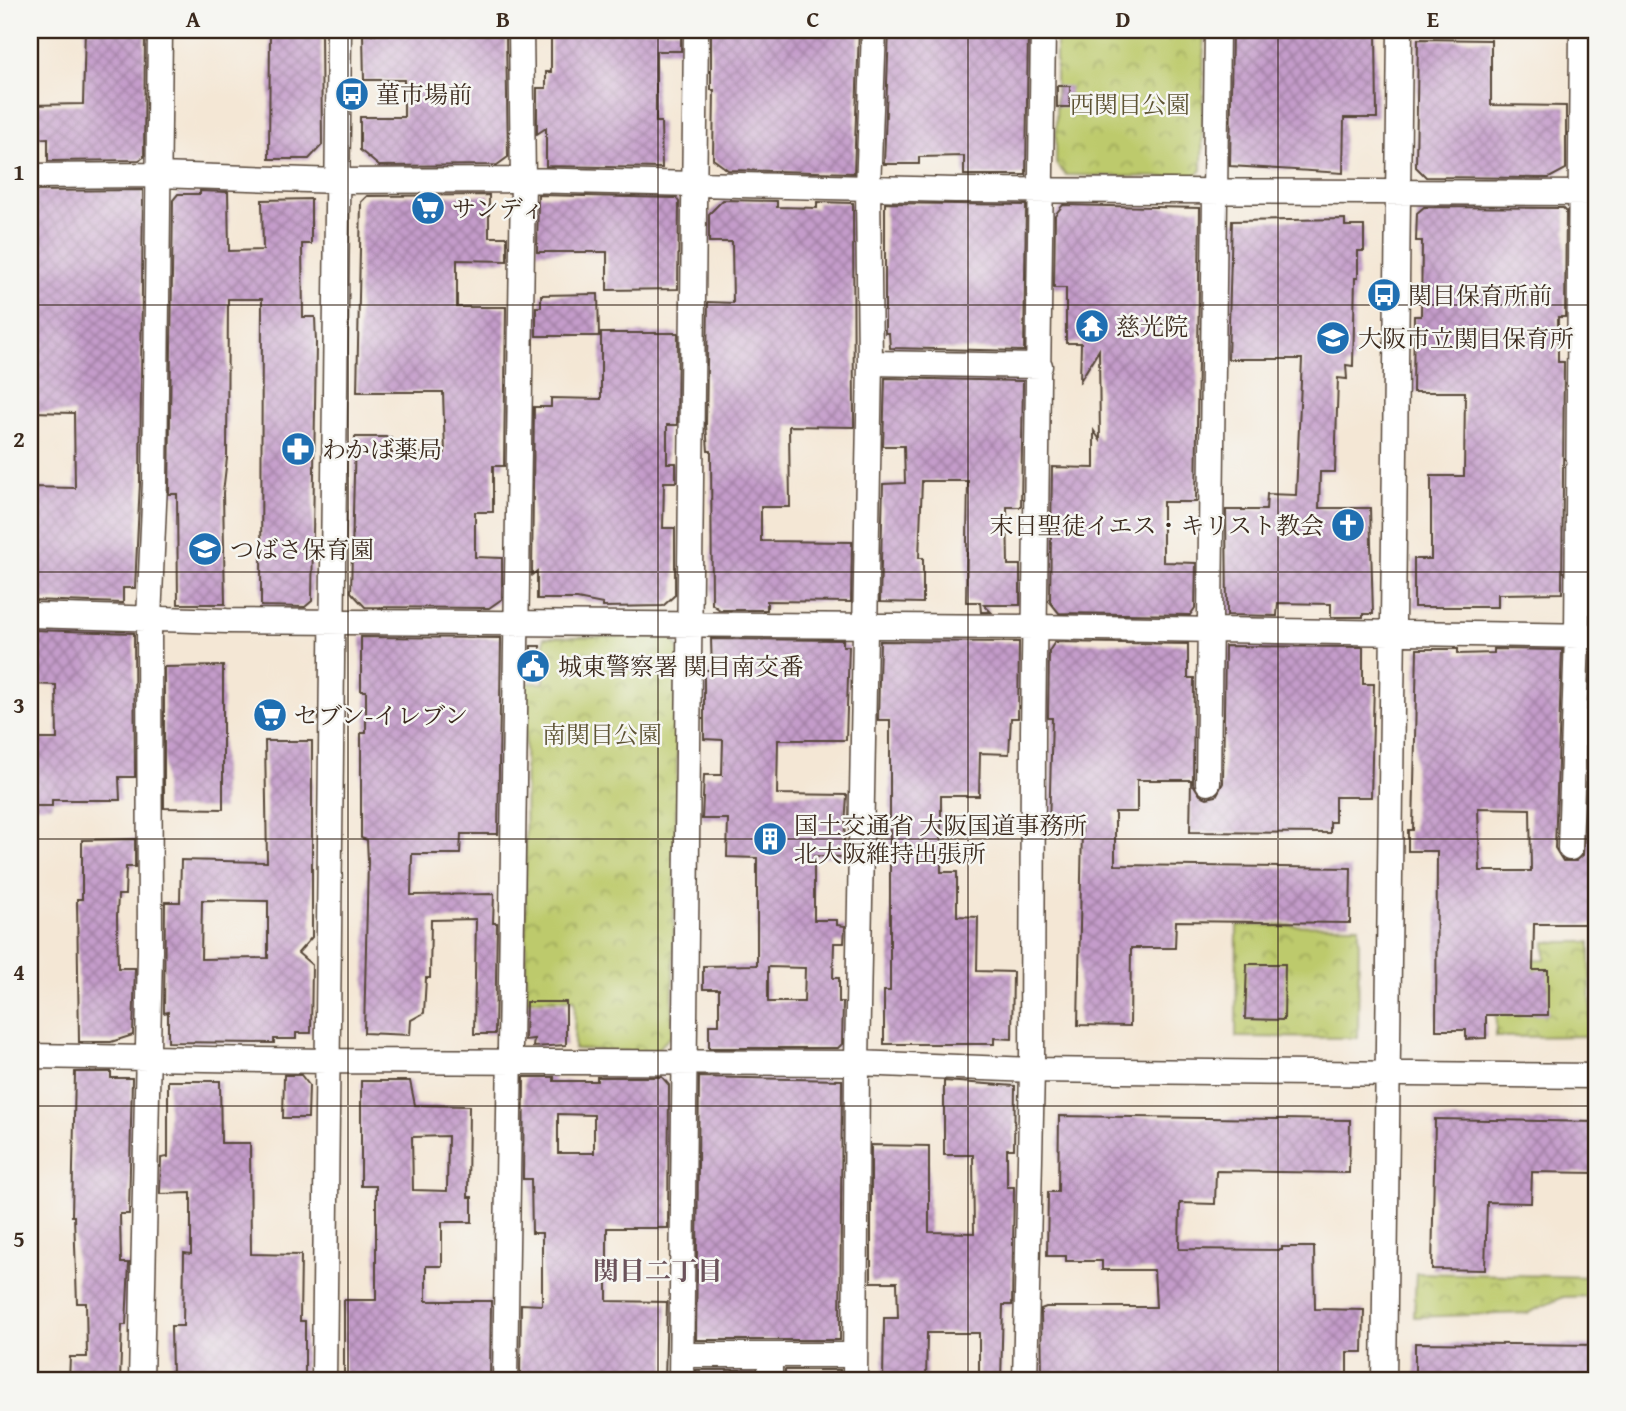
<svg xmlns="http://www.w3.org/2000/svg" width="1626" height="1411" font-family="'Gentium Book Plus','Noto Serif JP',serif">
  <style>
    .park { fill: url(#park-crowns); stroke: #7c7a45; stroke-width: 2 }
    .building { fill: url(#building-cross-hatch); fill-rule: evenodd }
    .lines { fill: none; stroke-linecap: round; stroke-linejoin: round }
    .minor-casing { stroke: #574639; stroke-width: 27 }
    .minor { stroke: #fff; stroke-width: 24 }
    .grid { fill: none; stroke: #3b2a1e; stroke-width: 2; stroke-opacity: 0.55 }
    .labels { text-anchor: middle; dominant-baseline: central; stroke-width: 5; stroke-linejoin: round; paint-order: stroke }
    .poi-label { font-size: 24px; fill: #3b2a1e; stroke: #f6f6f2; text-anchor: start }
    .park-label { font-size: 24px; fill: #5c5232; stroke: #f6f6f2 }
    .neighbourhood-label { font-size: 26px; font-weight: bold; fill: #6b525a; stroke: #f6f6f2 }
    .neatline { fill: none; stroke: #3b2a1e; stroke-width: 2.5 }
    .grid-label { font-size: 23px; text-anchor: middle; font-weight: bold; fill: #3b2a1e }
  </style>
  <defs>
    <pattern id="park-crowns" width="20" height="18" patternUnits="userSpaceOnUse" patternTransform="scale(1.75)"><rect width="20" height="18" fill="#bdca6c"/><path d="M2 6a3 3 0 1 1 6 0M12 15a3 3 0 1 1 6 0" fill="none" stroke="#9ba458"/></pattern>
    <pattern id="building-cross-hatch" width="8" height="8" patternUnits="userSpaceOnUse" patternTransform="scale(1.75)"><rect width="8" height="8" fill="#c49cca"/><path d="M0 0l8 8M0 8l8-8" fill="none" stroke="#a07fa3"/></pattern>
  </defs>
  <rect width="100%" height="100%" fill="#f6f6f2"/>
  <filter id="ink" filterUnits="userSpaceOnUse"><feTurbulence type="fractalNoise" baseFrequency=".0143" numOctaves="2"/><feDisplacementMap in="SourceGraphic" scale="14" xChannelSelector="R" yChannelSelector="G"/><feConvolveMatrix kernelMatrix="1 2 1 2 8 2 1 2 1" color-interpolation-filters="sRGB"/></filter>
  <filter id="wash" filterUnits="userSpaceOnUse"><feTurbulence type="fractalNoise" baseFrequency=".00686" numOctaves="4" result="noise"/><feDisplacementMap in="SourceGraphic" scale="28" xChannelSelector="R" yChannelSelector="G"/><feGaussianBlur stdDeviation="1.57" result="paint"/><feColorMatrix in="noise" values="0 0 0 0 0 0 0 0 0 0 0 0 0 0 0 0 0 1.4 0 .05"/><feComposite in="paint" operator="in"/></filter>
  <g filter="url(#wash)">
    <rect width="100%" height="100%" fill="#f4e7d5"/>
    <path class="park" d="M1056,30H1204L1202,170L1194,178L1066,175L1056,164Z
      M671,636L679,649L672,1035L655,1052L574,1049L575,1000H526L525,683H544V637Z
      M1237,925L1359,926L1358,1038L1236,1037Z
      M1495,942L1505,960L1545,959V942H1590L1591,1036L1496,1037Z
      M1416,1273L1596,1277V1296L1563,1297L1528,1313L1414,1317Z"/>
    <g id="blocks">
      <path class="building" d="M85,30H145L144,157L139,160L48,161V138L30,139V105L83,104Z
        M270,30H321L322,145L309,159H269Z
        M551,30H681V51H656V122H661L662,168L546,166V128L537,134V88H546V72H551Z
        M711,30H859L854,173L728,170L713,159L714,90H711Z
        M889,30H1028L1026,175H964V156L919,157V164H884Z
        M1232,30H1376L1377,118H1344L1343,173L1230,166Z
        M363,34L506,35L508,157L497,165L379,166L360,150V117H404V80H364Z
        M1418,39L1491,40V105L1566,106V169L1549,178L1426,177L1416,167Z
        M1057,86H1070V107H1057Z
        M143,190L140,482L135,588H123V603L30,600V487L75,488L74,413L30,412V191Z
        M200,191L228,192L229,251L263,250L262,200L311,199V244H302L303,317H315L316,343L312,601L305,607L261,606L262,299H228L227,458L223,493L225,604H178L177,494H169L173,200L178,194H200Z
        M489,195V237H507V261L457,260V307H506L504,466H493V512H475V557L502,558V599L489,608L365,607L351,592L355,437H391V453H445L443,392H357L361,202L367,196Z
        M538,195L676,198L679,202L678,289L607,290V252H537Z
        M723,200L777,201V207L817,208V202L853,203L854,427L789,426L790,507H761V541L852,542L851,602L767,601V610H720L712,604L711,451H708L706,425L708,302L733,303L732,242H709V214Z
        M885,203L1026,205L1024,351L890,348L889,333H885Z
        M1063,205L1200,208L1196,502H1163V562L1196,563L1195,608L1190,615L1059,613L1050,602L1052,467L1094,468V431L1100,440L1099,350L1080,381L1081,343H1066V288H1054L1055,215Z
        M1424,207L1563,208L1566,211L1565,317H1558V362H1564L1562,593L1498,594V607H1414V559H1431V476H1464L1465,392H1413L1414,316H1421L1422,241H1416L1417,213Z
        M1345,219V226H1364V251H1358V278H1355L1353,366L1346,365L1347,379L1338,378L1335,472H1320L1319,508H1370L1373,614H1363V617H1331V604L1278,603L1277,616L1227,615L1226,510H1266L1267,494L1296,495L1302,359H1228L1232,221Z
        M598,294L599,336H536V307H541V295Z
        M601,333H678L677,425H667V463H676V482H664L663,528H675V595L663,606L603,607V604L577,599H537V571L532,575L534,407H551V398L601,399Z
        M885,378L1023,381L1021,507H1007L1008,565H1020V605H984L991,612H981L980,602H966L968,481H922L919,558H923V603L880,602L883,484L905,483L904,446H883Z
        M1593,548H1596V592L1592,593Z
        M31,630L134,633L135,777H119L120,800H52V806H30V739H57L56,685L30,684Z
        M361,637L501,638L498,834H461L460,854H412L411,895L494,894L493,923H497L495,1034H474L476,919L431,920L430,978H426L424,1013L411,1020L410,1035L364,1033L368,861L367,840L361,838V733H366V691H361Z
        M711,639L843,640V646H849L846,740H778L777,794L847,795L843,857L814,856V920H837V925L845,926L844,943H834L833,978H839V1002H843L842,1044L838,1048H709V1025H719V989H703V966L757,965V858L727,857L728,819H702L704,775H722L723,740L704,739V670H712ZM768,967L805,968L804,1002H768Z
        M880,641L1019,642L1018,718H1011L1009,754L980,753L979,796H941V872H957V916L978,917L977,971L1013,972L1012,1039L994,1038V1044H884V991H890V720H878Z
        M1055,642L1188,644V678H1194L1193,784L1200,795L1207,798L1216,796L1223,783L1225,646L1363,647V684H1374L1371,797H1335V822H1330V833L1190,832L1191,780H1137V812H1115V865L1351,868L1350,923L1176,921L1175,948H1131L1130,1026L1078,1025L1082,829L1049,828L1052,718H1048L1049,651Z
        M531,646H540V674H530Z
        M1417,649H1458V654L1494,653V649L1562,650L1555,848L1563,861H1576L1583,855L1587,782H1596V924H1534L1533,970H1548V1015H1486V1038L1466,1039V1030H1436L1437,851H1408V830H1413ZM1478,808L1530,809L1531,871H1480Z
        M1591,651H1596V746H1588Z
        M223,666V809L164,808V667Z
        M265,741H312V937L298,953L312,965L311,1033H296V1039H274V1043L168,1042V1012L164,1013L165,902H180L181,860L267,862ZM202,900L268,901V958L201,959Z
        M135,839V867H126L125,895H118L117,916L118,968H135L133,1035L111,1042H79L77,899H82V840Z
        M1247,964H1285L1284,1020L1245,1019Z
        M526,1002H566V1045L533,1047L534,1039L525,1040Z
        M75,1072H111V1078H132L129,1214H120L121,1263H129L126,1325H122L120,1381H69L70,1357H87L86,1303H77L74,1216H72Z
        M284,1075H301L309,1085L308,1118H283Z
        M524,1077H554V1081H597V1077H662L669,1085L668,1228H607V1301L667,1302L665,1381L520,1378L521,1304L542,1305V1233H532L531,1179H523ZM558,1114L594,1115V1153H558Z
        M699,1077L842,1080L840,1340H696Z
        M168,1081H220L221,1143H250L251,1254L301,1255L300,1321H305V1381H283V1376L172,1375L171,1326H183L184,1253L191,1254V1193L160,1194L161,1158L168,1157Z
        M361,1081H410L415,1105L469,1106L468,1197H472V1222H442V1266H426V1301H491L490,1381L344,1380V1300H376V1186H361ZM448,1136L447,1191L413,1190L412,1137Z
        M944,1081L1015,1086L1014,1149H1007V1187H1014L1012,1305H1003L1001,1381H979V1333H927L926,1381H883L884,1318H898L897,1282H871V1145L929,1146V1232L974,1233L973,1155H944Z
        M1059,1116L1350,1120L1349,1173L1216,1171L1215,1204L1180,1203L1179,1249L1282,1250V1247H1314L1315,1309L1364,1310L1363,1352H1347V1379L1042,1381L1041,1309L1046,1307H1156L1154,1270H1102V1261H1066V1256H1047L1048,1192H1058Z
        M1435,1119L1596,1122V1173L1532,1172L1531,1203L1487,1202L1485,1270L1432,1269Z
        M1415,1343L1596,1345V1381H1415Z
        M696,1370H755V1380H696Z
        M785,1370H840V1381H785Z"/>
    </g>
  </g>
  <g filter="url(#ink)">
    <use href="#blocks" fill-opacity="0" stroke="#574639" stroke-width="2"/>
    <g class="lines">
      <g class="minor-casing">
        <path id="minor" d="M30,176L158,175L338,181L523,180L955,190L1596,193
          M870,363L1040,366
          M30,615L227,621L1034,627L1596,636
          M1208,783L1217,30
          M1570,848L1577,635L1582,30
          M30,1056L327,1061L857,1063L1032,1070L1596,1076
          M682,1355H855
          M141,1381L150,951L149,619L155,482L160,30
          M324,1381L339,30
          M505,1381L523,180L521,30
          M681,1381L696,30
          M770,1381V1356
          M855,1381L857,1063L870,363L868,188L874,30
          M1025,1381L1032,1070L1033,732L1043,30
          M1384,1381L1400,30"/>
      </g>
      <use href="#minor" class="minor"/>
    </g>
  </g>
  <path class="grid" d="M348,30V1381M658,30V1381M968,30V1381M1278,30V1381M30,305H1596M30,572H1596M30,839H1596M30,1106H1596"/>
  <defs>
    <g id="bus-disc" transform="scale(1.75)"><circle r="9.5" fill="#1f6fb2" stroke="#f6f6f2"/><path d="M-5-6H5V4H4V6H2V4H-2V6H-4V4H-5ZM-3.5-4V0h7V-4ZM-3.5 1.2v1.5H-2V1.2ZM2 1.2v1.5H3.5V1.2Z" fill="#fff"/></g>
    <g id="supermarket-disc" transform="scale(1.75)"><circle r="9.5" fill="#1f6fb2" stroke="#f6f6f2"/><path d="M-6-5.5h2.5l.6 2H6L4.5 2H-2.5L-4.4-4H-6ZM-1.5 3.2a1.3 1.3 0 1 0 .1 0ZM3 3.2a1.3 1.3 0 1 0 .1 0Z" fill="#fff"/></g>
    <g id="temple-disc" transform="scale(1.75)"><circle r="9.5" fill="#1f6fb2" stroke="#f6f6f2"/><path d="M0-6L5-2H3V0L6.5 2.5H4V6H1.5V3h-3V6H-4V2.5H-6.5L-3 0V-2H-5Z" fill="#fff"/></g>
    <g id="school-disc" transform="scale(1.75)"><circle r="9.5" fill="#1f6fb2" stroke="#f6f6f2"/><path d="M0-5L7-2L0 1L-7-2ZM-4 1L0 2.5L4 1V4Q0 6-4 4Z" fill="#fff"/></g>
    <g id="pharmacy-disc" transform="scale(1.75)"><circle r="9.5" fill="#1f6fb2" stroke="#f6f6f2"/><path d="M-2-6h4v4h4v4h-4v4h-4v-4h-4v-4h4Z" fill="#fff"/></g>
    <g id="church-disc" transform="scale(1.75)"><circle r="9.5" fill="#1f6fb2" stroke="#f6f6f2"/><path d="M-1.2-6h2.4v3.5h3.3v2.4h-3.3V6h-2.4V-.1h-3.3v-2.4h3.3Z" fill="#fff"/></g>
    <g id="civic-disc" transform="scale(1.75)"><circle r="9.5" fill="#1f6fb2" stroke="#f6f6f2"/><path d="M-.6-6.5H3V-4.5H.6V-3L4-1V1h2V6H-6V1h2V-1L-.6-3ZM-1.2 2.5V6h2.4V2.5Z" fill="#fff"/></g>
    <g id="building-disc" transform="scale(1.75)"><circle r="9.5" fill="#1f6fb2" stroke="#f6f6f2"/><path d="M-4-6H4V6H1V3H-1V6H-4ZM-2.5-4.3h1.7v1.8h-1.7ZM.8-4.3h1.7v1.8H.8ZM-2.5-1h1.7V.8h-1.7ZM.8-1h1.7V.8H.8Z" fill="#fff"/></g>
  </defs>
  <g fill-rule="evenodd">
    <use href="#bus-disc" x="352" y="94"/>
    <use href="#supermarket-disc" x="428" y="208"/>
    <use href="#bus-disc" x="1384" y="295"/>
    <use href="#temple-disc" x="1092" y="326"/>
    <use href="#school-disc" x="1333" y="338"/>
    <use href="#pharmacy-disc" x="298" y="449"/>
    <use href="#church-disc" x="1348" y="525"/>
    <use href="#school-disc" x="205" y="549"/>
    <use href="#civic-disc" x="533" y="666"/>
    <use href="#supermarket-disc" x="270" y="715"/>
    <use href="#building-disc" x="770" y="839"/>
  </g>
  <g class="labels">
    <g class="poi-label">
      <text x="376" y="94">菫市場前</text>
      <text x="452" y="208">サンディ</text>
      <text x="1408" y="295">関目保育所前</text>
      <text x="1116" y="326">慈光院</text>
      <text x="1358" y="338">大阪市立関目保育所</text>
      <text x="322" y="449">わかば薬局</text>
      <text x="1324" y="525" text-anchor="end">末日聖徒イエス・キリスト教会</text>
      <text x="230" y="549">つばさ保育園</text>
      <text x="558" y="666">城東警察署 関目南交番</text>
      <text x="294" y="715">セブン-イレブン</text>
      <text x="794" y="825">国土交通省 大阪国道事務所<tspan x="794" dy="28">北大阪維持出張所</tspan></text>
    </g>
    <g class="park-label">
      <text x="1130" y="104">西関目公園</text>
      <text x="602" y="734">南関目公園</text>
    </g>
    <g class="neighbourhood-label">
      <text x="658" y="1270">関目二丁目</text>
    </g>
  </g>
  <rect width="1626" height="1411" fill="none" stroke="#f6f6f2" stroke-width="77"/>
  <rect x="38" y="38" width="1550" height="1334" class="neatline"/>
  <g class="grid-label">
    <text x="193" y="27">A</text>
    <text x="503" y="27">B</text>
    <text x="813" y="27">C</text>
    <text x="1123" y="27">D</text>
    <text x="1433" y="27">E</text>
    <text x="19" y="180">1</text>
    <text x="19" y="447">2</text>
    <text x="19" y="713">3</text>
    <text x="19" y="980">4</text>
    <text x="19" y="1247">5</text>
  </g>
</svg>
